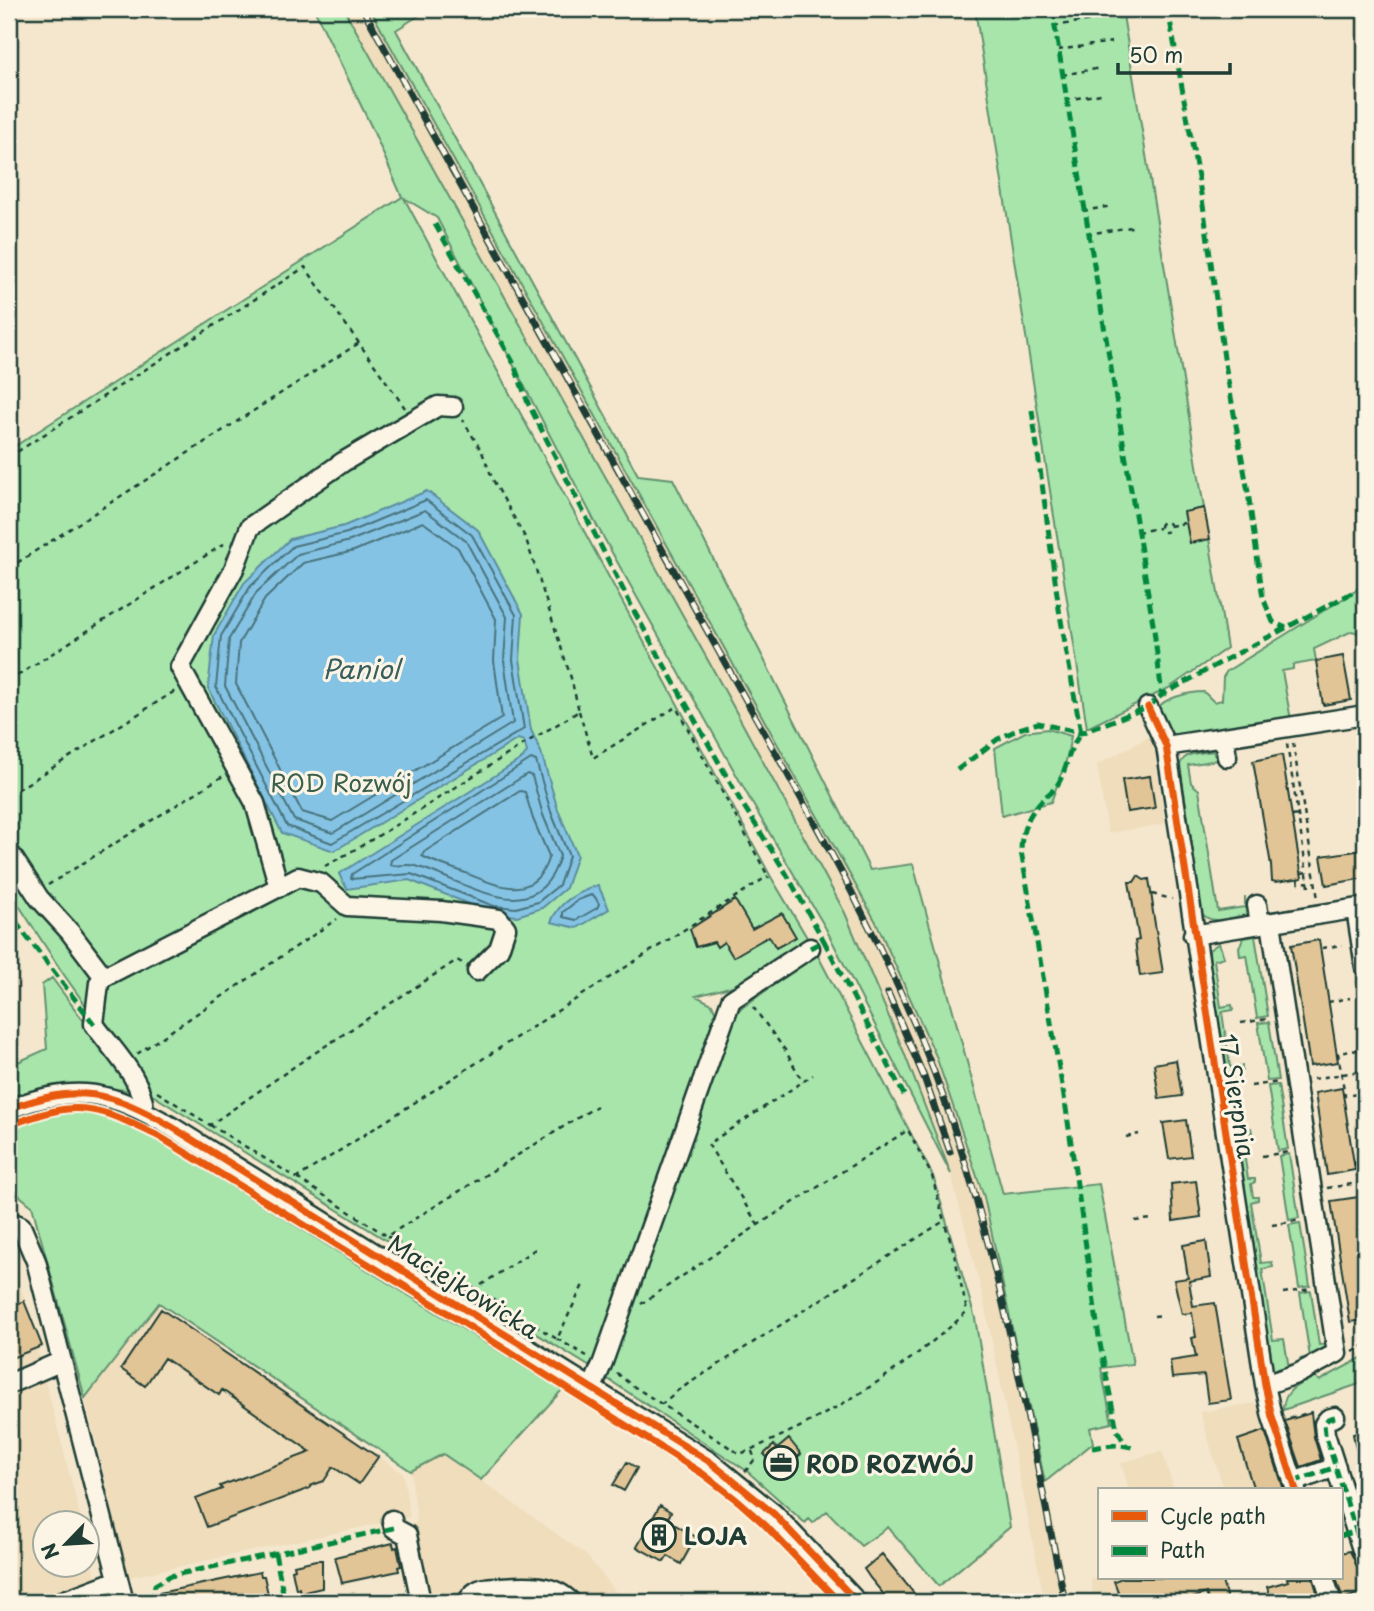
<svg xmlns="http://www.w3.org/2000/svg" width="1374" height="1611" font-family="'Playpen Sans',sans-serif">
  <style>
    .built { fill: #efddbc }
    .green { fill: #a7e5ab; stroke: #639170; stroke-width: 2 }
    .water { fill: #85c3e5; stroke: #5c8d9e; stroke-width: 2 }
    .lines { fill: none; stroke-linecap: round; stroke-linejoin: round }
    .shore { stroke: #48737b; stroke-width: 2 }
    .building { fill: #e2c596; stroke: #1f3d34; stroke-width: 2 }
    .minor-casing { stroke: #1f3d34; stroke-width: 23 }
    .path { stroke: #1f3d34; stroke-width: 2.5; stroke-dasharray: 5 5; stroke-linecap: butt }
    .minor { stroke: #fcf5e5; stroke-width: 18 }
    .rail-casing { stroke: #1f3d34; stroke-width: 7 }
    .rail { stroke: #fcf5e5; stroke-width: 4.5; stroke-dasharray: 13; stroke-linecap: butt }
    .quiet { stroke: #00873e; stroke-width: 5; stroke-dasharray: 10 5; stroke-linecap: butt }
    .cycleway-casing { stroke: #fcf5e5; stroke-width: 11 }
    .cycleway { stroke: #e8590c; stroke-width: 7 }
    .labels { text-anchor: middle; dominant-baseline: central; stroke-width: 6; stroke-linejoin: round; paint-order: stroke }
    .park-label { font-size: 24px; fill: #3a5f4c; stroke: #fcf5e5 }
    .street-label { font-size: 24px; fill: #1f3d34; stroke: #fcf5e5 }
    .poi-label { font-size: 24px; font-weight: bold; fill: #1f3d34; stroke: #fcf5e5; text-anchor: start }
    .water-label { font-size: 26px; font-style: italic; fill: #385e60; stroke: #fcf5e5 }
  </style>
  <rect width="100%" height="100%" fill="#f4e7cd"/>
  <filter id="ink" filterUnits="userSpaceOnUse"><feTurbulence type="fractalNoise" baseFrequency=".0143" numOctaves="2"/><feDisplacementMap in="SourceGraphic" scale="14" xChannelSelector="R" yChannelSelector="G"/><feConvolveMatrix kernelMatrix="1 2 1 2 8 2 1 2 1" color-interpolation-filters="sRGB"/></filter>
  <g filter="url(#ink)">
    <path class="built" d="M344,9H370L876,922L936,1056L984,1197L1070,1602H1045L983,1297L951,1174L903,1050L845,913L715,673Z
      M1152,735L1165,824L1108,833L1097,765Z
      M9,1240L82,1523L46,1524V1566H88V1546L102,1602H9Z
      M156,1306L403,1473L410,1517L129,1577L85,1398Z
      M1256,1403L1284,1490H1224L1200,1412Z
      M1162,1451L1174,1490H1129L1121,1463Z
      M443,1454L585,1554L624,1602H429L413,1526L417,1521L411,1471Z
      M1099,1577L1202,1578L1210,1602H1095L1090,1580Z"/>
    <path class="green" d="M314,9H344L715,673L845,913L903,1050L951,1174L825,927L760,817L596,524L437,218L404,198L771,877L809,941L737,985L696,996L712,1004L719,1020L595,1370L146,1091L62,972L9,890V450L402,197L372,128Z
      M370,9H429L396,30L638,475L673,479L870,870L913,864L1003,1194L1099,1184L1133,1364L1101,1368L1112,1423L1090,1428L1093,1443L1045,1482L984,1197L936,1056L876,922Z
      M975,9H1122L1227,648L1169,688L1087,728Z
      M1365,585V635L1352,631L1314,649L1316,661L1293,665V669L1282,671L1291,720L1179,736C1171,734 1165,731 1162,724C1160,720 1157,717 1157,714C1155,698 1193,692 1204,692L1214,702L1222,700L1223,677L1227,671Z
      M1047,729L1071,736L1066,761L1051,802L1002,816L995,748L1025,732Z
      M1213,751L1217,760L1188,765L1191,783L1199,790L1218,911L1245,907V896L1246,915C1232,917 1210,926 1202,913L1180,765C1184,752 1200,753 1213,751Z
      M1255,936L1268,1016L1257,1018L1247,955L1240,956L1239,947L1244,938Z
      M1219,943L1224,957L1214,960L1221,1007L1232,1005L1233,1010L1222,1012L1230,1067L1242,1066V1071L1231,1073L1240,1129L1251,1128L1252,1132L1241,1134L1248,1179H1255V1182L1251,1184L1253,1197H1258V1200L1251,1202L1261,1263L1272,1262L1273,1267L1262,1269L1273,1340L1284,1339L1289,1368L1275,1374L1269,1370L1205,966L1210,965L1209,950Z
      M817,954L933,1176L975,1318L1010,1527L939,1586L888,1527L861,1546L827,1511L813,1523L809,1519L805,1523L747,1471L605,1377L736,1012Z
      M52,978L130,1084L127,1090L62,1085L9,1100V1066L47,1049L42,985Z
      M1269,1022L1278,1080L1267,1081L1258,1023Z
      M1278,1085L1288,1149L1278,1151L1268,1086Z
      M58,1103C100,1102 123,1110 158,1129L532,1360V1364L128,1117C84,1099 52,1107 9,1122V1119Z
      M89,1112L117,1118L141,1130L562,1390L481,1480L443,1454L411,1471L159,1303L85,1398L32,1206L9,1187V1128L51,1114Z
      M1289,1154L1299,1218L1289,1220L1279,1156Z
      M1300,1223L1310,1286L1299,1288L1289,1225Z
      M1311,1291L1319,1345L1329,1344L1326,1351L1302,1363L1300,1359L1310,1357L1300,1293Z
      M1365,1356V1382L1283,1410C1283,1390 1299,1384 1315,1376L1319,1381Z"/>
    <path class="water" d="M427,491L478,530L523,614L520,659L531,730L541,752L558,810L577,855L566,888L542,908L517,916L492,913L409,880L347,889L339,874L523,758L527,752L524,741L518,739L334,851L282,833L208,688L214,635L244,583L290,539L344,526Z
      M598,885L609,909L577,928L551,922C560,900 576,894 598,885Z"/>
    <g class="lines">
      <path class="shore" d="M426,500L472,535L516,615L513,660L524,729L332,843L287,826L216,687L221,636L250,587L293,546L347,533Z
        M425,510L466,541L507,617L504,660L513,723L333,833L294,820L225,686L229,639L257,592L298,554L350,541Z
        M423,522L458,548L496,619L494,661L502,718L332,821L302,812L236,684L239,643L265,599L303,563L354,551Z
        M531,759L536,761L551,812L569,856L559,885L538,902L516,908L494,906L411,874L351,879L352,874Z
        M527,774L532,776L543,815L560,856C537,935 466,881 416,866C407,863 398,867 390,865L391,860Z
        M520,791L525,792L533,819L549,856C535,904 497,886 463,872C450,867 435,863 422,856L424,852Z
        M591,895L595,897L599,904L597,908L576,920L563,917V912L578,900Z"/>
    </g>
    <path class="building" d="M1204,508L1210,539L1190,543L1184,512Z
      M1343,656L1351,700L1323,705L1316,661Z
      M1282,755L1302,878L1276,882L1272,881L1271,865L1253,761Z
      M1150,776L1155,808L1127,812L1122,780Z
      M1356,851H1365V878L1326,885L1321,856Z
      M1138,876L1144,880L1149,879L1153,906H1152L1163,973L1140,976L1135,941L1139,940L1129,882H1134Z
      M735,900L752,929L782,913L796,937L776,948L769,936L733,957L724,942L717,947L714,942L696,947L690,929Z
      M1319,940L1338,1062L1310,1066L1291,945Z
      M1176,1060L1182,1096L1159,1099L1154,1064Z
      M1342,1088L1355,1170L1327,1175L1315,1093Z
      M1186,1120L1191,1156L1169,1159L1163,1123Z
      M1196,1181L1201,1217L1173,1221L1171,1184Z
      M1359,1197L1365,1236V1320L1350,1322L1331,1201Z
      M1206,1241L1211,1277L1189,1281L1193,1306L1215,1303L1231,1400L1208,1403L1204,1375L1172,1378L1170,1361L1196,1357L1192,1338L1196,1337L1192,1313L1182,1314L1174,1280L1188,1278L1183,1245Z
      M24,1301L42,1346L9,1359V1307Z
      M161,1309L378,1457L359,1484L333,1467L324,1481L310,1486V1488L207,1527L196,1499L222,1489L220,1486L311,1452L222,1390L219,1395L164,1358L145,1386L121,1369Z
      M1311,1413L1314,1437L1321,1460L1301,1467L1285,1421Z
      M1264,1431H1265L1284,1490H1254L1238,1440Z
      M1365,1431V1467L1360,1468L1353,1434Z
      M789,1439L801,1454L780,1472L764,1454L774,1445L777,1449Z
      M627,1462L637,1468L624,1491L613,1485Z
      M660,1505L671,1512L667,1520L696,1537L681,1564L668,1556L664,1562L637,1547Z
      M393,1543L394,1548L397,1547L401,1566L398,1567L399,1571L342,1583L335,1557Z
      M1350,1551L1364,1581L1360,1583L1363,1592L1343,1599L1336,1578H1341V1553Z
      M882,1554L921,1602H890L870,1578L864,1569Z
      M316,1560H322V1588L300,1593L299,1588L296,1589L292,1570L295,1569L294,1565Z
      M260,1572L261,1576H264L268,1594L265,1595L266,1599L253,1602H141L140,1597Z
      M1122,1578H1221L1228,1602H1209L1206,1593L1182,1602H1122L1114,1581Z
      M1287,1578H1313L1320,1602H1272L1267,1587L1288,1581Z"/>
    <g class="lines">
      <g class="minor-casing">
        <path id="minor" d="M1148,707L1166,746L1265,1385L1272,1417L1296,1490
          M1224,737L1227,757
          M1166,746L1365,715
          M9,852L39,898L70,932L104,977
          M279,887L298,877L321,883L347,906L441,911L499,919L506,928L499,949L477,971
          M1257,905L1260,924
          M1356,909L1365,967
          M1193,935L1365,907
          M9,1109C78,1083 110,1091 172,1127L710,1462L774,1514L857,1602
          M144,1111C143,1078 112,1050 94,1024L99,983L104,977L279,887L255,803L180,667L234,569L250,527L343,462L438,406L453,407
          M9,1221L21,1226L36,1261L124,1602
          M9,1384L62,1361
          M1265,1385L1299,1373L1337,1353L1271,923
          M592,1388L603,1362L731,1000L810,948
          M1335,1417L1328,1419L1324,1424L1325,1434L1365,1559
          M1293,1482L1336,1467
          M392,1520L394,1528L407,1535L421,1602
          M1324,1578L1332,1602
          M60,1602L118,1580
          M467,1602C467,1601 473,1594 474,1593C481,1587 492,1587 501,1587C526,1585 553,1583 571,1602"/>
      </g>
      <path class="path" d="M1054,26L1110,17
        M1058,50L1112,42
        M1062,75L1101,68
        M1066,100L1101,94
        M1083,211L1112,206
        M1087,234L1132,227
        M9,457L305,267L405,408
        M1160 527a5 5 0 1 1 10 0a5 5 0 1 1-10 0Z
        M1170,526L1184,523
        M1137,532L1159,528
        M9,568L359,343
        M9,681L227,542
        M579,711L593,758L676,707L769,878
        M1293,743L1318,899
        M1287,744L1309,887
        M9,795L175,691
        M1292,816L1299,815
        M325,866C389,832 448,791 510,753C532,738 556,726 579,711L571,678L526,539L493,480L482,452L463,420
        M1301,873L1308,872
        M1298,879L1299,883L1309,882
        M48,885L223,776
        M1152,894L1172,899
        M1322,948L1342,945
        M1328,1002L1350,998
        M753,1007L785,1050L803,1082
        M1241,1023L1268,1019
        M1358,1050L1338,1053L1345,1096L1365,1093
        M137,1054L337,919
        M1313,1079L1361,1071
        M1251,1086L1279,1082
        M157,1092L210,1125L298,1064L457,960L464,964
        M210,1125L297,1178L768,876
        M1126,1137L1139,1134
        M1262,1156L1289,1152
        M1365,1160L1355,1162L1362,1204H1365
        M297,1178L387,1236L597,1106
        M1327,1188L1365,1182
        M1135,1221L1151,1219
        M758,1225L708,1144L813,1075
        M1272,1225L1301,1220
        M387,1236L475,1289L537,1248
        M475,1289L557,1339L583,1285
        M1283,1293L1311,1289
        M641,1304L758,1225L908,1130L932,1176L944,1221L677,1391L662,1404
        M1154,1316L1163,1315
        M557,1339L587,1356
        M1353,1352L1365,1345
        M617,1373L630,1384L740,1454C804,1428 863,1395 918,1353C935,1339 952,1327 967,1311L953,1249L944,1221
        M1290,1418L1312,1412
        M745,1472L755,1459L751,1449
        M1348,1599L1365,1593"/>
      <use href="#minor" class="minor"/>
      <g class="rail-casing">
        <path id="rail" d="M363,9C478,217 594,425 709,634C788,777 875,919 934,1072C999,1242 1028,1425 1065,1602
          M888,993L924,1077L950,1152"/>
      </g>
      <use href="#rail" class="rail"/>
      <path class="quiet" d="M1052,9L1154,630L1162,695
        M1168,9L1204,211L1224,358L1248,492L1263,598L1273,622L1286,628
        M435,224L513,362L528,403L635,613L740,800L786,873L824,941
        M1032,410L1059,609L1081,733C1067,751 1068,767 1058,784C1054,791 1047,795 1042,800C1028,815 1021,831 1021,851L1066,1108L1100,1344L1117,1430L1126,1445
        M957,770L998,739L1019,729L1038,723L1081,733L1148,707L1162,695L1227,659L1365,586
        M9,908L20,928L94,1024
        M810,948L824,941L904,1095
        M1335,1417L1328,1419L1324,1424L1325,1434L1365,1559
        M1092,1448C1108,1446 1121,1442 1136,1449
        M1293,1482L1336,1467
        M1341,1536L1356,1531
        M275,1553L285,1602
        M151,1602L155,1585L170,1576L394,1528"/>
      <g class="cycleway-casing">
        <path id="cycleway" d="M1148,707L1166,746L1265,1385L1272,1417L1296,1490
          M9,1109C78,1083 110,1091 172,1127L710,1462L774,1514L857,1602
          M9,1125C28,1119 47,1111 67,1109C100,1105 132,1124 160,1137L419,1295L703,1474L738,1501L764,1524L839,1602"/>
      </g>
      <use href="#cycleway" class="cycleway"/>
    </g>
  </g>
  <defs>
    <g id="office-ring" transform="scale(1.75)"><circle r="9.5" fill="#fcf5e5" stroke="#1f3d34" stroke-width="1.5"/><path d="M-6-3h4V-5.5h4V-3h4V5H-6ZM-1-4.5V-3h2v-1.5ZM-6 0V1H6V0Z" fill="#1f3d34"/></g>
    <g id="building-ring" transform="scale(1.75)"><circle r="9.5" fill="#fcf5e5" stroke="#1f3d34" stroke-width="1.5"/><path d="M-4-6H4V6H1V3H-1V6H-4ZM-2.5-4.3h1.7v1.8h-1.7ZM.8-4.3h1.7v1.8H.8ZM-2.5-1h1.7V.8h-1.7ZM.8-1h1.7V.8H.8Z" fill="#1f3d34"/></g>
  </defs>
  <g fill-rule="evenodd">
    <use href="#office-ring" x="781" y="1463"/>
    <use href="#building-ring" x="659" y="1535"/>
  </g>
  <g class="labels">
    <g class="park-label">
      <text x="341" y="782">ROD Rozwój</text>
    </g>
    <g class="street-label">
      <text transform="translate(1238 1096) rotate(81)">17 Sierpnia</text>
      <text transform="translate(464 1286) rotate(32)">Maciejkowicka</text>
    </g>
    <g class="poi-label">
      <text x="806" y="1463">ROD ROZWÓJ</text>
      <text x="684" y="1535">LOJA</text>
    </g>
    <g class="water-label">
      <text x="361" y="668">Paniol</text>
    </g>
  </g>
  <rect width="1374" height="1611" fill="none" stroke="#fcf5e5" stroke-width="35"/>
  <rect x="18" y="18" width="1339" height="1576" fill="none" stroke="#1f3d34" stroke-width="2.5" filter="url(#ink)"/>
  <rect x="1098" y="1488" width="245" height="91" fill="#fcf5e5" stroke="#a4ab9e" stroke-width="2"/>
  <rect x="1112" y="1511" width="35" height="10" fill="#e8590c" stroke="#a4ab9e" stroke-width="2"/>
  <text x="1160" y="1524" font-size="21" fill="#1f3d34">Cycle path</text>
  <rect x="1112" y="1546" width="35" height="10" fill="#00873e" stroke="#a4ab9e" stroke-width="2"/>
  <text x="1160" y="1558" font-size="21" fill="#1f3d34">Path</text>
  <g transform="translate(66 1544) rotate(245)"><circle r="33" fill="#fcf5e5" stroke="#a4ab9e" stroke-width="2"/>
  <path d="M0-5L12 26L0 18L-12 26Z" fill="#1f3d34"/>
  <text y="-10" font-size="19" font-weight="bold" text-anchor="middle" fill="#1f3d34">N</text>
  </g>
  <path d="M1118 63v10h112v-10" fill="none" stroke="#1f3d34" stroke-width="3.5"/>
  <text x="1129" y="63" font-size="21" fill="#1f3d34" stroke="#fcf5e5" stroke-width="5" paint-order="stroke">50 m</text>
</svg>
